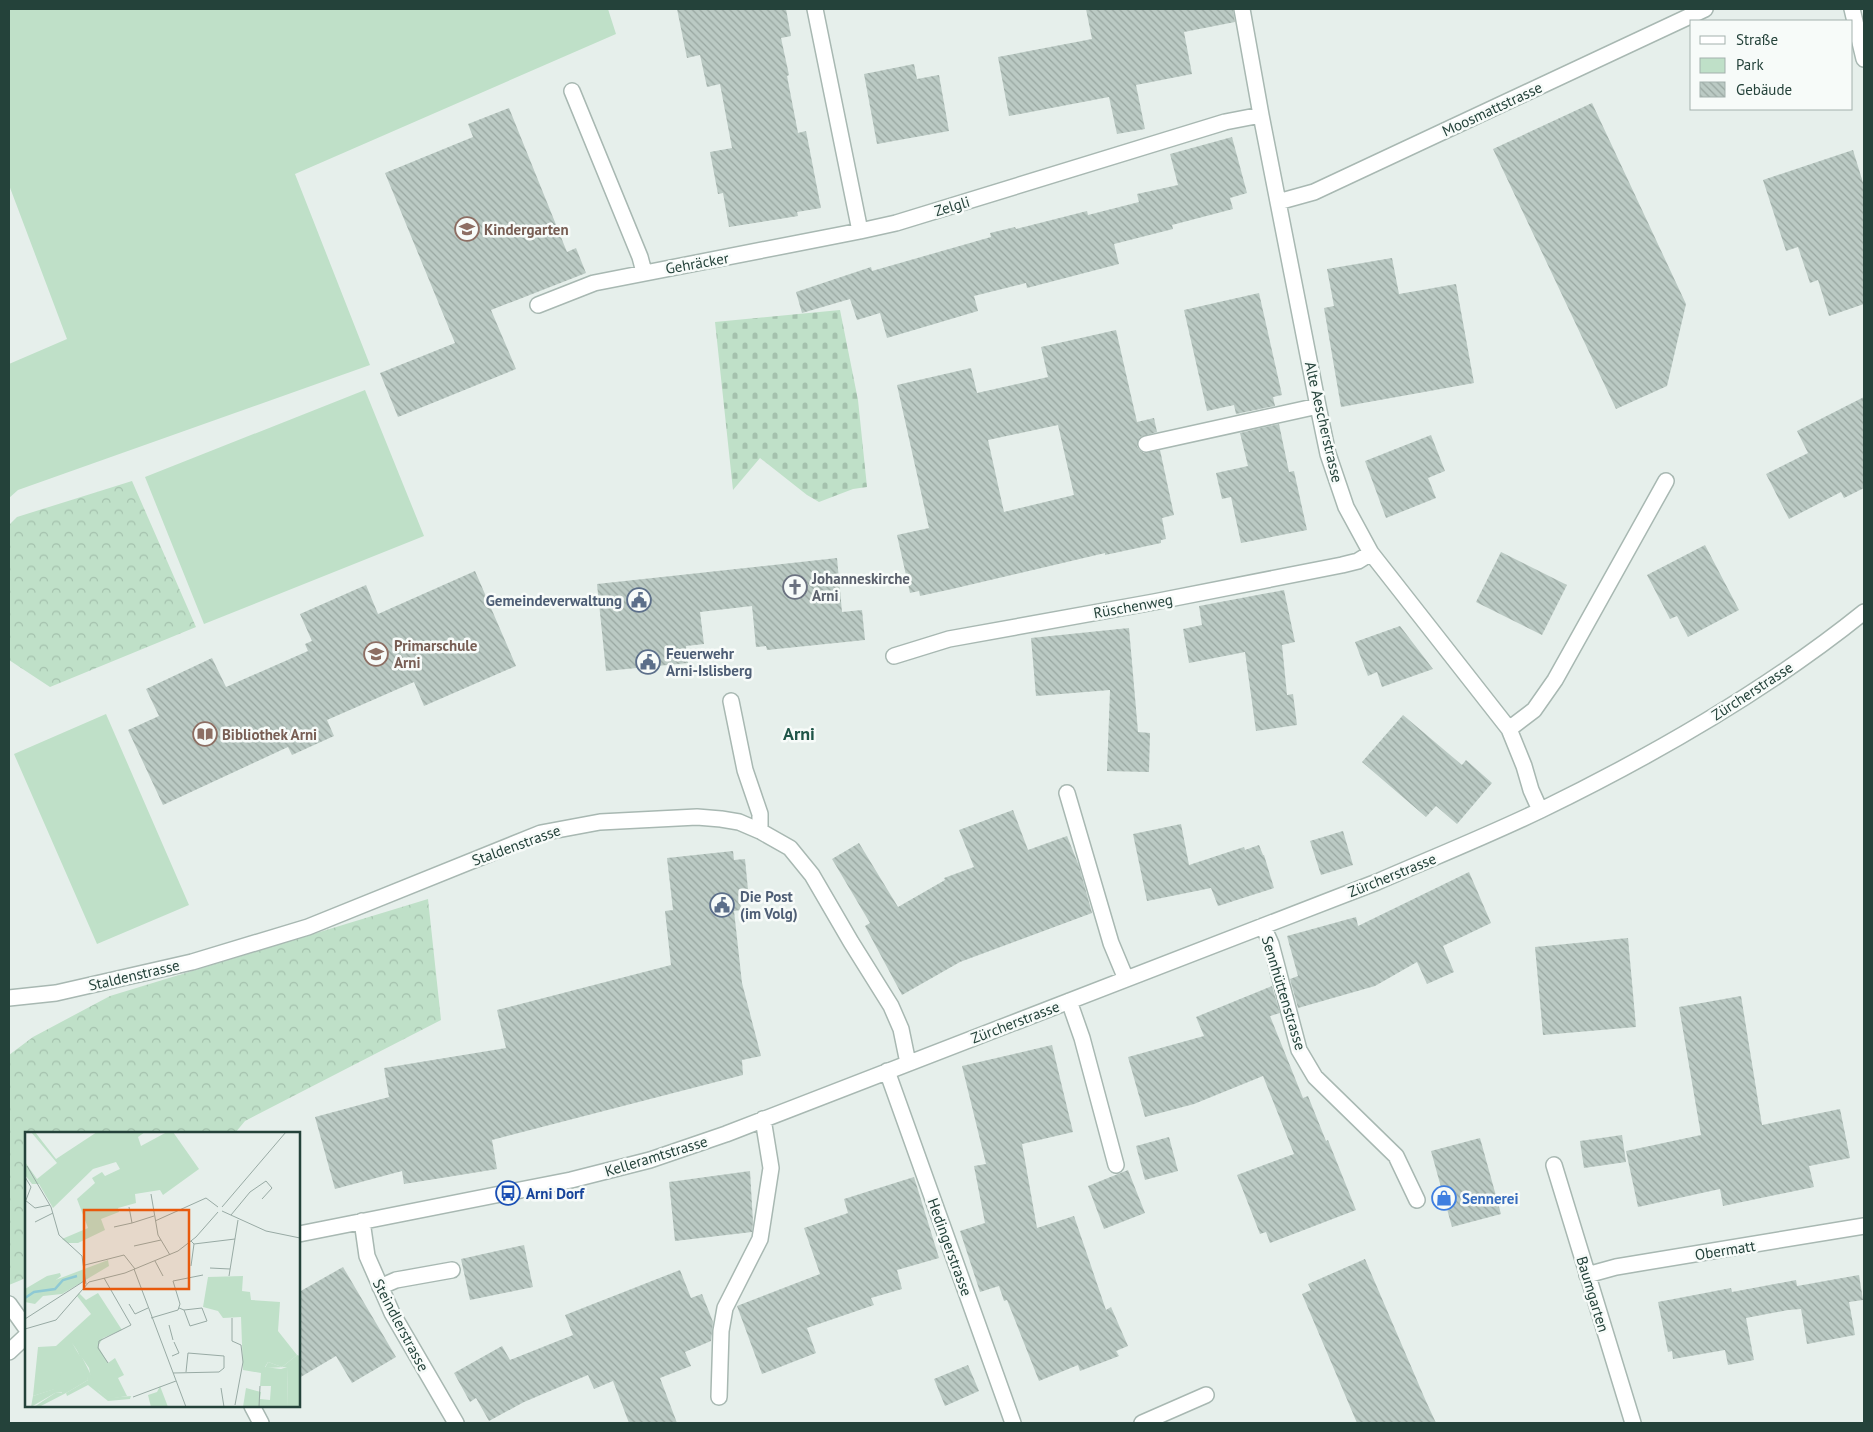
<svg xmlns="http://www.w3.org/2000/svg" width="1873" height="1432" font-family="'PT Sans',sans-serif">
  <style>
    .green { fill: #bfe0c8 }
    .forest { fill: url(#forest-crowns) }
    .cemetery { fill: url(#cemetery-stones) }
    .building { fill: url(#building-back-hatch); fill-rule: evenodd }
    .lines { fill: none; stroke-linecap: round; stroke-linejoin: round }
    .minor-casing { stroke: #a8b8b2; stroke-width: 18 }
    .minor { stroke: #fff; stroke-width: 15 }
    .labels { text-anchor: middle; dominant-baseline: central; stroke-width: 5; stroke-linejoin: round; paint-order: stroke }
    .street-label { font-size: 15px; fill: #24423a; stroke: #f7fbf9 }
    .education-label { font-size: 15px; font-weight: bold; fill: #785e54; stroke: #f7fbf9; text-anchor: start }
    .worship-label { font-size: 15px; font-weight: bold; fill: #5b616d; stroke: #f7fbf9; text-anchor: start }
    .service-label { font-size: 15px; font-weight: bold; fill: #4e5e75; stroke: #f7fbf9; text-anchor: start }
    .transit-label { font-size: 15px; font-weight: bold; fill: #164399; stroke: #f7fbf9; text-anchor: start }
    .shop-label { font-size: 15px; font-weight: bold; fill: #366cbe; stroke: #f7fbf9; text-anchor: start }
    .quarter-label { font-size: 18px; font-weight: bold; fill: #1f5548; stroke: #f7fbf9 }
    .inset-river { fill: none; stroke: #8ec9d4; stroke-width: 2.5 }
    .inset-road { fill: none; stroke: #98aaa4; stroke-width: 1 }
    .view { fill: #e8590c; fill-opacity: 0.15; stroke: #e8590c; stroke-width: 2.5 }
    .inset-edge { fill: none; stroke: #24423a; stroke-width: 2.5 }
  </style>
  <defs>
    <pattern id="forest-crowns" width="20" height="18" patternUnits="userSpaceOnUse" patternTransform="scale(1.25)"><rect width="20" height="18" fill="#bfe0c8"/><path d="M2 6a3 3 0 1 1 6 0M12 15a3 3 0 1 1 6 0" fill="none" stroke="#a4c1ad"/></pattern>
    <pattern id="cemetery-stones" width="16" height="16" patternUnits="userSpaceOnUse" patternTransform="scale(1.25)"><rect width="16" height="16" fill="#bfe0c8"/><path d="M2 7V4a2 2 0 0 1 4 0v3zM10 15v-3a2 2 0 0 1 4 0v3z" fill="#a4c1ad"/></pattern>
    <pattern id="building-back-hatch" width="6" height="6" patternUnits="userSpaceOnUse" patternTransform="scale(1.25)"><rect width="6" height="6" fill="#bbcac4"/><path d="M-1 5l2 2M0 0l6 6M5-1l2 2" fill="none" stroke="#98a6a0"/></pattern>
  </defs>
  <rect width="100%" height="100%" fill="#e6efeb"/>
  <path class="green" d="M9,9H608L616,34L295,174L370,365L18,490L9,498V364L67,339L9,185Z
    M365,390L424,536L204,624L145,477Z
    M106,714L189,905L97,944L14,754Z"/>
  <path class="forest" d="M132,481L196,627L50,687L9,660V525L17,517Z
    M428,899L441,1020L245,1121L235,1133H26V1278L9,1285V1055L33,1037L110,996Z"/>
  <path class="cemetery" d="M840,310L858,400L867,487L853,489L819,502L807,495L760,458L733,490L715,322Z"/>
  <path class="building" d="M677,9H786L791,36L781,38L789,75L787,76L798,133L806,131L821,208L797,212L798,216L729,227L723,193L718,194L710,152L732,148L720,84L707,87L700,55L687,58Z
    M1086,9H1233L1235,22L1184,32L1192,74L1136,85L1145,129L1117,134L1109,97L1009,116L998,57L1092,39Z
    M914,64L917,79L939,75L949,131L877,144L864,74Z
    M1592,103L1686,304L1667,386L1616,409L1493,149Z
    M509,108L567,252L576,248L586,273L491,310L516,369L398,417L380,373L455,343L385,173L473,137L468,124Z
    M1232,137L1247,193L1230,198L1233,209L1172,225L1173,229L1114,244L1119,264L1027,288L1026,283L974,296L978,311L887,338L880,313L857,320L850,299L802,313L796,292L871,267L872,271L991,237L990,233L1015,227L1016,229L1087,211L1088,215L1139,202L1137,194L1178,185L1170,154Z
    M1853,150L1864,186V304L1829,316L1818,280L1810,283L1798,247L1786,251L1763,180Z
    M1392,258L1399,294L1456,284L1474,383L1341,407L1324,308L1334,306L1327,269Z
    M1259,293L1282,395L1273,397L1275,406L1236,414L1234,405L1207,411L1184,310Z
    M1116,330L1137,422L1154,418L1157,432L1140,437L1137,446L1139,450L1144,453L1160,450L1174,515L1162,518L1166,539L1161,540V543L1105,555V553L952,589L920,596L919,591L910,593L897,535L929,528L897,385L971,368L977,393L1048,377L1041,347ZM1058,425L1074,495L1004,512L988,440Z
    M1864,397V488L1844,498L1841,492L1789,519L1766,474L1808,453L1797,431Z
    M1279,424L1289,472L1294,471L1307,530L1241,543L1231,497L1222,499L1216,473L1248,466L1240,433Z
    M1431,435L1445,471L1428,478L1436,498L1386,518L1365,461Z
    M1705,545L1739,610L1688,637L1677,616L1670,619L1647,575Z
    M1501,552L1567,585L1542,635L1476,602Z
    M837,558L842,612L862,610L865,640L767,650L766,646L756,647L752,606L700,612L704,644L686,646L688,663L606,671L597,584Z
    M475,571L516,666L424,706L414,682L327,720L334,736L292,755L288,747L163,805L128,730L159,716L146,689L212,658L226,687L308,651L305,644L312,641L300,614L366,585L378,614Z
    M1284,590L1295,642L1282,645L1287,695L1293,694L1297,725L1256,731L1245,652L1189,663L1183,629L1202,625L1199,606Z
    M1400,626L1433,669L1382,687L1377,672L1368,676L1355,642Z
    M1129,628L1138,732L1150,733L1149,772L1107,771L1110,690L1036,696L1031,638Z
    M1403,715L1462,765L1466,760L1492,783L1457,824L1436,806L1426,817L1362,762Z
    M1013,810L1028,850L1067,836L1079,866L1092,913L960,962L902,995L865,926L870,923L832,859L859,843L898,907L945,880L944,878L974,867L959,830Z
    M1181,824L1189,865L1244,847L1245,850L1259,845L1263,855H1264L1274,888L1218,906L1211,888L1147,901L1133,834Z
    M1343,831L1353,865L1321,875L1310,841Z
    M733,851L734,860L745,859L749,900L740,901L741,910L734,911L742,983L761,1056L742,1060L743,1075L492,1140L497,1169L404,1184L402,1171L335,1189L315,1117L389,1097L384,1068L506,1048L497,1010L671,965L665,911L673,910L667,858Z
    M1469,872L1491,923L1443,946L1454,972L1427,984L1417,962L1375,986L1298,1008L1290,979L1298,976L1287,936L1356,917L1358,926Z
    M1628,938L1636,1027L1543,1035L1535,947Z
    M1272,986L1280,1013L1270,1016L1303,1098L1308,1096L1326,1141L1328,1140L1356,1210L1270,1243L1266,1232L1260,1234L1237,1175L1294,1154L1263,1076L1194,1104L1145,1117L1128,1057L1204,1036L1196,1017Z
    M1741,996L1762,1125L1840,1109L1850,1158L1809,1166L1814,1187L1723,1206L1720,1189L1638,1207L1626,1151L1701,1135L1679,1007Z
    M1052,1045L1073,1132L1022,1144L1037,1228L1074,1216L1106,1310L1111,1307L1128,1346L1116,1351L1119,1356L1080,1371L1078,1365L1039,1381L1007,1300L1004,1301L999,1286L980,1292L960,1231L985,1223L974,1166L986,1164L962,1066Z
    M1622,1135L1626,1162L1584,1168L1580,1141Z
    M1169,1137L1178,1171L1145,1180L1136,1146Z
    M1480,1138L1501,1214L1452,1227L1431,1151Z
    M1128,1170L1145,1213L1104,1229L1088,1186Z
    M750,1171L753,1222L752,1232L675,1241L669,1182Z
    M914,1177L939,1258L897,1270L902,1289L871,1298L874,1305L807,1328L816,1353L762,1374L737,1306L820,1274L804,1228L848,1213L844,1199Z
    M524,1245L533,1287L470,1300L461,1259Z
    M1365,1259L1425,1399L1436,1423H1357L1302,1294L1311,1290L1308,1284Z
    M343,1267L396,1357L352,1383L336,1356L299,1378V1292Z
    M680,1270L691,1298L702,1294L713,1322L711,1341L685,1352L691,1366L660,1378L677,1423H629L613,1381L594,1389L588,1375L524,1402L489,1421L476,1398L470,1402L454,1373L502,1346L510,1360L573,1335L565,1315Z
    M1859,1275L1863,1300L1849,1302L1855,1335L1807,1344L1801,1309L1788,1310L1746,1318L1754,1360L1728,1365L1725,1350L1673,1359L1672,1351L1668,1352L1658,1302L1731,1288L1732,1292L1796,1280L1797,1286Z
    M968,1365L979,1391L945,1406L934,1379Z"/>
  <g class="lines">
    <g class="minor-casing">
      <path id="minor" d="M815,9L860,231L896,223L1225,122L1261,115
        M1242,9L1261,115L1318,406L1328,454L1346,507L1371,553L1509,729L1524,766L1531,790L1540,810
        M1852,9L1864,59
        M572,91L640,257L644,272
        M1278,202L1314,192L1705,9
        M538,305L594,283L860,231
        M1146,444L1318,406
        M894,656L949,639L1154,602L1342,565L1358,561L1371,553
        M731,701L745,770L760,814V831
        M1509,729L1534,710L1555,680L1666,481
        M1067,793L1111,943L1126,979
        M1263,926L1271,944L1299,1050L1315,1077L1396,1156L1417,1200
        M9,998L56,993L192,962L308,927L541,833L600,822L697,817L721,819L739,822L760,831L790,848L812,875L851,942L891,1006L901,1029L908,1063
        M1069,1001L1082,1038L1116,1165
        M887,1071L1013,1423
        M1554,1165L1633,1423
        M362,1221L367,1256L392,1313L456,1423
        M299,1234L571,1180L650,1160L726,1134L1377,882C1432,858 1487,836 1541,810C1654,755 1766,691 1864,612
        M1587,1275L1616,1267L1864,1226
        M380,1287L396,1280L452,1270
        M9,1304L26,1328
        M9,1352L26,1336
        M719,1397L721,1331L725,1308L760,1239L771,1168L763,1119
        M252,1406L261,1423
        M1142,1423L1206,1395"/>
    </g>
    <use href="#minor" class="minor"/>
  </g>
  <defs>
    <g id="school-ring" transform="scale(1.25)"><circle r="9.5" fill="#f7fbf9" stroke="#8d6e63" stroke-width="1.5"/><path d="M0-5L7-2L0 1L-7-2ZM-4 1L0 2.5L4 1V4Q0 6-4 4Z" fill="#8d6e63"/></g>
    <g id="church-ring" transform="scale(1.25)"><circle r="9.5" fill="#f7fbf9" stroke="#6b7280" stroke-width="1.5"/><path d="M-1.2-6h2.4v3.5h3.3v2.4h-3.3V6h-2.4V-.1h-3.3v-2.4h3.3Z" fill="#6b7280"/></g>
    <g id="civic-ring" transform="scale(1.25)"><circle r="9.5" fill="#f7fbf9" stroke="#5c6f8a" stroke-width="1.5"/><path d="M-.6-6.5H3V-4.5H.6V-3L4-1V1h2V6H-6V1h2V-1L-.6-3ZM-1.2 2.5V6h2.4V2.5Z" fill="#5c6f8a"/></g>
    <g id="library-ring" transform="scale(1.25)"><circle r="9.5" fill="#f7fbf9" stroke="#8d6e63" stroke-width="1.5"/><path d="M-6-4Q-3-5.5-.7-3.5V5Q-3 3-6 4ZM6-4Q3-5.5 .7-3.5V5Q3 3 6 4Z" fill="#8d6e63"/></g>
    <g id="bus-ring" transform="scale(1.25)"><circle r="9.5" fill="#f7fbf9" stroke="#1a4fb4" stroke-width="1.5"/><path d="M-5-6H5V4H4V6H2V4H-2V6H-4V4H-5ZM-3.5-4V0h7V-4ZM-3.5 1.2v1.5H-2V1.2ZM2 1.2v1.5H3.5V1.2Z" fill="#1a4fb4"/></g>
    <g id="shop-ring" transform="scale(1.25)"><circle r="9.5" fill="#f7fbf9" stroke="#3f7fe0" stroke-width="1.5"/><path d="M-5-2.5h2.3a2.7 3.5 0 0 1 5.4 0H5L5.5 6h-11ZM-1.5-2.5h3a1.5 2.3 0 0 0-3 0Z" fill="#3f7fe0"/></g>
  </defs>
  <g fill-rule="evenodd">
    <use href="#school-ring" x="467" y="229"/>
    <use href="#church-ring" x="795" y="587"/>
    <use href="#civic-ring" x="639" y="600"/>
    <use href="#school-ring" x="376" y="654"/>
    <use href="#civic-ring" x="648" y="662"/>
    <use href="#library-ring" x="205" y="734"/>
    <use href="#civic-ring" x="722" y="905"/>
    <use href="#bus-ring" x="508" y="1193"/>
    <use href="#shop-ring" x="1444" y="1198"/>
  </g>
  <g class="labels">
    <g class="street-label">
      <text transform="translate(1492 109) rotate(-25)">Moosmattstrasse</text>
      <text transform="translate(952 206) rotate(-17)">Zelgli</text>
      <text transform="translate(697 263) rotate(-10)">Gehräcker</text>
      <text transform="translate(1324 422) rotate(77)">Alte Aescherstrasse</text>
      <text transform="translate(1133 606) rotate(-10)">Rüschenweg</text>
      <text transform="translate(1752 691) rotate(-33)">Zürcherstrasse</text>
      <text transform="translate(516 845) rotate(-20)">Staldenstrasse</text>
      <text transform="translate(1392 875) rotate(-22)">Zürcherstrasse</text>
      <text transform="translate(134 975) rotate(-13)">Staldenstrasse</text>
      <text transform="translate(1284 993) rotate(73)">Sennhüttenstrasse</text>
      <text transform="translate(1015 1022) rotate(-21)">Zürcherstrasse</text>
      <text transform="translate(656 1156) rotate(-17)">Kelleramtstrasse</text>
      <text transform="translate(950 1247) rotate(70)">Hedingerstrasse</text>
      <text transform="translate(1725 1250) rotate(-9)">Obermatt</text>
      <text transform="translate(1593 1294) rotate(73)">Baumgarten</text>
      <text transform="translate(401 1325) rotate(62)">Steindlerstrasse</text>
    </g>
    <g class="education-label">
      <text x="484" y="229">Kindergarten</text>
      <text x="394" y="645">Primarschule<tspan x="394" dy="17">Arni</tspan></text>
      <text x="222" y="734">Bibliothek Arni</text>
    </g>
    <g class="worship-label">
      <text x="812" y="578">Johanneskirche<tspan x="812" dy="17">Arni</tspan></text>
    </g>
    <g class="service-label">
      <text x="622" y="600" text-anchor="end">Gemeindeverwaltung</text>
      <text x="666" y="653">Feuerwehr<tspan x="666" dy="17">Arni-Islisberg</tspan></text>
      <text x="740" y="896">Die Post<tspan x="740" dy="17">(im Volg)</tspan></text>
    </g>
    <g class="transit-label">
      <text x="526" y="1193">Arni Dorf</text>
    </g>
    <g class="shop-label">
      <text x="1462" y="1198">Sennerei</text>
    </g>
    <g class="quarter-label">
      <text x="799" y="733">Arni</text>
    </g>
  </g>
  <g transform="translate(25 1132)">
    <rect width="275" height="275" fill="#e6efeb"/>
    <path d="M6,0H10L31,27L72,0H120L113,5L116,14L142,0H148L174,37L138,63L135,58L110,62L111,71L93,76L94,80L76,87L80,98L53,111H43L37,107L63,96L52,67L70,51L67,46L77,40L80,44L95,37L91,30L68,37L28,76L14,52H7L0,43V30L12,47L32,31ZM35,141L36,144L27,151L0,161V157L22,144ZM218,144L217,159L225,160L226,168L255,170L253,199L272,223L257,235L243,230L240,235L256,237L262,235L263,275H218L221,256L236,260L235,267L245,268L246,254H235L236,241L218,238L216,185L198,186L193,179L178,175L183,145ZM54,161L61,168L73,161L97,198L78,206L73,214L83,231L90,226L99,243L93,246L102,264L83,267L74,259L67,251L64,236L47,211L61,234L63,248L41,261L14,275H9L30,261H37L35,248L30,257L8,264L13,215L31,214L66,182L52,164ZM135,254L143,275H126L123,263L132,260Z" fill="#bfe0c8"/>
    <path d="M83,128L84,134L37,162L18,164L10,172L0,170V161L4,158ZM49,209L74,259L83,266L106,264L105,267L83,269L63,253L42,264L41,261L63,248ZM272,223L275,224V275H263L262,235L240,236L243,230L257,235ZM36,243L39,244L41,260L30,261L6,275L8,264L29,257Z" fill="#bfe0c8"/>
    <path class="inset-river" d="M0,166L9,160L30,157L38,148L52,144"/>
    <path class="inset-road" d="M2,34L26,75L34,103L57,124L61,152M0,45L6,55L1,68M126,62L133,103L145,123M0,68L10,76L25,73M104,75L107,91L129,84M197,75L261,0M197,79L241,99L275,106M206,83L225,60L241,49L247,56L237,67M130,89L181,66L193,75M10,90L28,81M89,95L107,91M166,109L169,112L210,107M109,114L136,108M130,129L138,144M60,133L99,123L110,137M166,134L169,112M185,136L205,137M109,137L161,275M204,144L213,88M79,146L106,193L74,209L73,216L83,231M104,172L110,182L123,176M154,176L159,178L165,194L182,189L177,176L159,178M126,186L153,178L155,172L148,149L178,143M207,186V209L216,213L218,230L210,273M0,187L59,149M144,193L148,208M0,197L31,188L64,150L100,141L153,119L171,105L193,80M147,224L154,221L149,210M148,241L194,240L199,236V224L163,221L161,240M196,256L199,275M108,265L151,249M202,275H234L235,254"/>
    <path class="view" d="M59,78H164V157H59Z"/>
    <rect width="275" height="275" class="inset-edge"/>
  </g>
  <rect width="1873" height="1432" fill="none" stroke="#24423a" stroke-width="20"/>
  <rect x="1690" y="20" width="162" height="90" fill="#f7fbf9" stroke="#a3b1ad"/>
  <rect x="1700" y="36" width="25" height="8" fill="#ffffff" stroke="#a3b1ad"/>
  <text x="1736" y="45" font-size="15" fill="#24423a">Straße</text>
  <rect x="1700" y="58" width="25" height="15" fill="#bfe0c8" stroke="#a3b1ad"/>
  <text x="1736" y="70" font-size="15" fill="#24423a">Park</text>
  <rect x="1700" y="82" width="25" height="15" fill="url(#building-back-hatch)" stroke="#a3b1ad"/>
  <text x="1736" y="95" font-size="15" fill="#24423a">Gebäude</text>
</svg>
